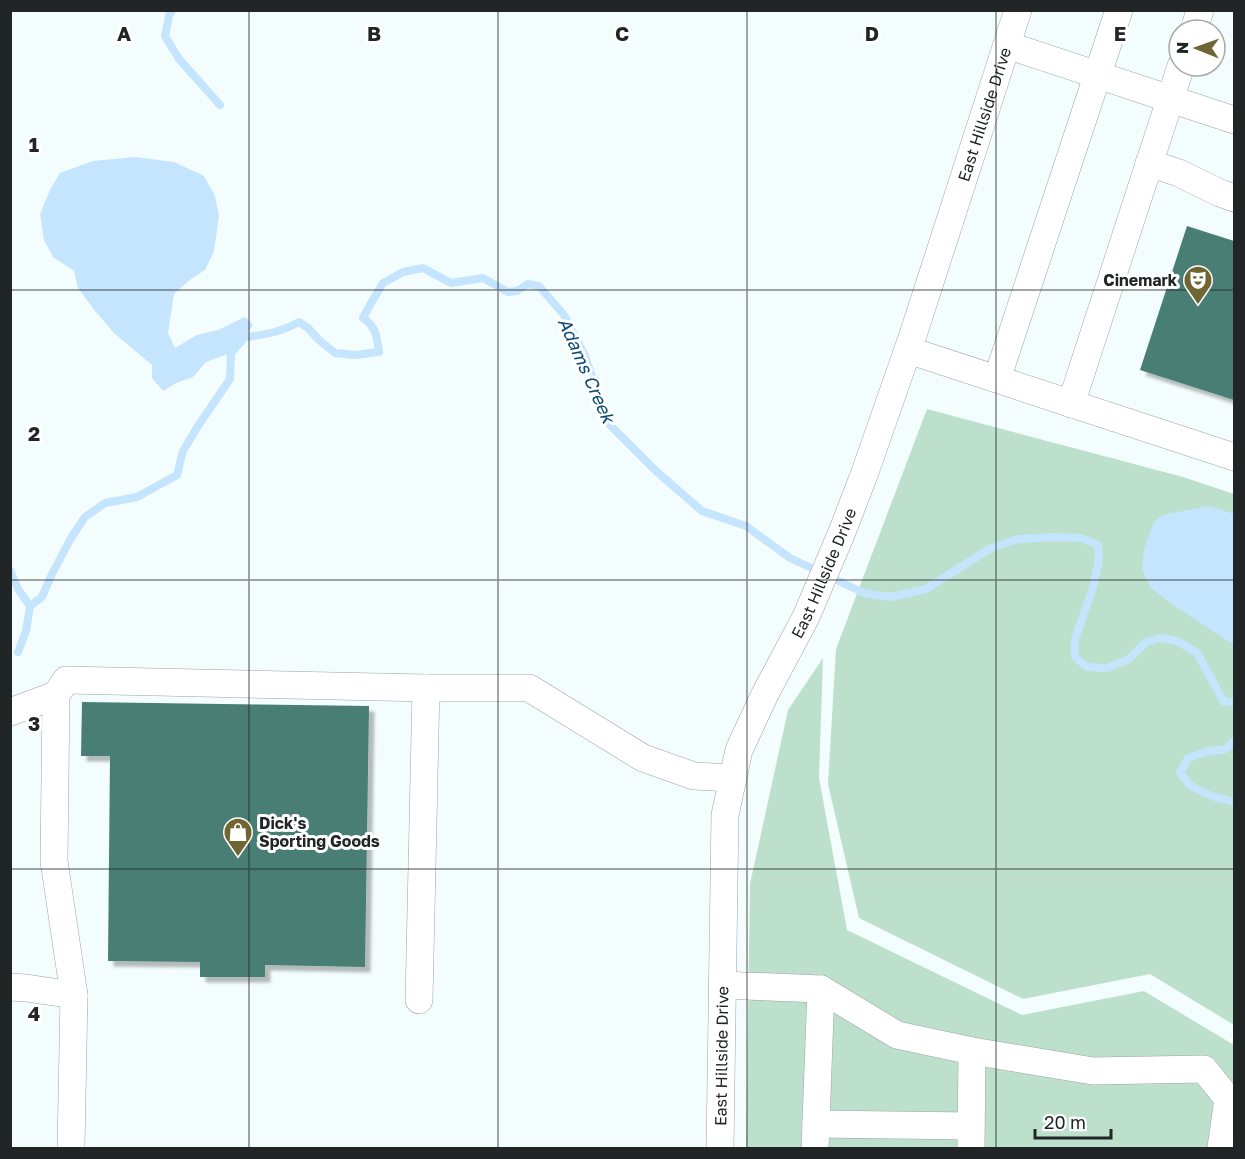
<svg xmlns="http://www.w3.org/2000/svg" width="1245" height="1159" font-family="'Golos Text',sans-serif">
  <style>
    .green { fill: #bde0cc }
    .water { fill: #c5e4fe }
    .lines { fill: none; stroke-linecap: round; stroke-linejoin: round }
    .stream { stroke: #c5e4fe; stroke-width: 8 }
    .building { fill: #487e75; filter: url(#shadow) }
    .minor-casing { stroke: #9ca3a4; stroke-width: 28 }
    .minor { stroke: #fff; stroke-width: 27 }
    .grid { fill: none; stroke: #222525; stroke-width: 1.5; stroke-opacity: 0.55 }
    .labels { text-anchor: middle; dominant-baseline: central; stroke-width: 6; stroke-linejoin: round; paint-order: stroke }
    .street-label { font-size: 16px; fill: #222525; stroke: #fff }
    .poi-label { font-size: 16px; font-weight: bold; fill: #222525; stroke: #fff; text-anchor: end }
    .water-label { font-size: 18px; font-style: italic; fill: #0b4a72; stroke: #fff }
    .grid-label { font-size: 20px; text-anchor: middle; font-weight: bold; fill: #222525; stroke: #fff; stroke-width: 6; stroke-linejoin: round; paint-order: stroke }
  </style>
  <defs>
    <filter id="shadow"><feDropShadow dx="5.5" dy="5.5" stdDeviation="1.5" flood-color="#0004"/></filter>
  </defs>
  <rect width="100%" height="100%" fill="#f4fdfd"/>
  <path class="green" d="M927,409L1183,477L1234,494V1025L1150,974L1023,999L859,918L828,784L836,649Z
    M823,658L819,778L847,930L1022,1015L1144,991L1234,1045V1148H746L750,884L788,710Z"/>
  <path class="water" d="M135,157L174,162L204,176L215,196L219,216L214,251L205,270L191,279L174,294L168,333L175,348L197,335L218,330L245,317L253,325L245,337L231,353L206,362L193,377L176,383L163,391L152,378V365L114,333L95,311L78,288L74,271L53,257L44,240L40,214L50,190L60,173L93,161Z
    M1210,506L1234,514V645L1172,604L1151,588L1142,570L1144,549L1153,524L1162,515Z"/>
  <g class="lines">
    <path class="stream" d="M172,10L169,16L165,36L179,59L220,105
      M10,570L18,589L30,606L42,597L52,574L71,538L85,517L105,503L137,497L177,475L183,451L198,426L230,379L231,353L245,337C266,335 280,332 299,322L308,328L319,340L335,353L355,355L379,352C377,338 376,326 363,318L370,305L383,283L403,272L423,268L451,283L483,278L508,292L517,291L528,284L539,286L564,315L584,354L609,424L656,471L702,511L746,526L790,558L864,593L890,597L926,589L991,548L1018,539L1054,537L1081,538L1098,545L1099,560L1093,587L1075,639V657L1087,667L1107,668L1129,659L1146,642L1161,638L1177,641L1197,653L1224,702H1234
      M18,652L26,631L30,606
      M1234,741L1226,749L1206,752L1188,758L1180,773L1191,786L1211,796L1234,802"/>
  </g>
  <path class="building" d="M1187,226L1234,241V400L1140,370Z
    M82,702L369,706L365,967L265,965V977H200V962L108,961L110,756H81Z"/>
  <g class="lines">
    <g class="minor-casing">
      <g id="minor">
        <path d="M1194,30L1200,10"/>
        <path d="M1007,45L1234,120"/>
        <path d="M1149,163L1179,173L1220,193L1234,198"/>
        <path d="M908,350L1234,457"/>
        <path d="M997,379L1119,10"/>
        <path d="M1071,404L1181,66"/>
        <path d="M426,688H529L643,758L694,776L732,778"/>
        <path d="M10,712L56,695"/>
        <path d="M722,985L821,989L815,1148"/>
        <path d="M10,987L26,988L74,995"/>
        <path d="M821,989L897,1035L972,1051L971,1148"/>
        <path d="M972,1051L1093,1071L1204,1069L1228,1099L1221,1148"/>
        <path d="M816,1124L971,1126"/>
        <path d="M71,1148L74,995L54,861L56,695L66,680L426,688L419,1000"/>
        <path id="s1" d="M720,1148L725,815L739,750L765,694L806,617L842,532L864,475L913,335L1018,10"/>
      </g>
    </g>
    <use href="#minor" class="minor"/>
  </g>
  <path class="grid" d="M249,10V1148M498,10V1148M747,10V1148M996,10V1148M10,290H1234M10,580H1234M10,869H1234"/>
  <defs>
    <g id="theatre-pin" transform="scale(1.5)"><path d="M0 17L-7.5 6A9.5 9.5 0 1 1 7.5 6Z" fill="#6f6632" stroke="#fff"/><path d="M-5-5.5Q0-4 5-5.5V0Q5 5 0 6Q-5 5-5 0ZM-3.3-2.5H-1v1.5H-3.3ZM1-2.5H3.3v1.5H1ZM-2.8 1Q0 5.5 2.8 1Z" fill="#fff"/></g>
    <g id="shop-pin" transform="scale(1.5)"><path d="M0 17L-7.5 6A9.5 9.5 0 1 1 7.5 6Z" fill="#6f6632" stroke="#fff"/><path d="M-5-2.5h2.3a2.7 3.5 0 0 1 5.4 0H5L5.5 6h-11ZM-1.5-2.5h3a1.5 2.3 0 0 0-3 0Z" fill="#fff"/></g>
  </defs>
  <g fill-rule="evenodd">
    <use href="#theatre-pin" x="1198" y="280"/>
    <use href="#shop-pin" x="238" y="832"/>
  </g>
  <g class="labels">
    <g class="street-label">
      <text stroke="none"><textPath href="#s1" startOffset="1082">East Hillside Drive</textPath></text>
      <text stroke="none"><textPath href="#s1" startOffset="596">East Hillside Drive</textPath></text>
      <text stroke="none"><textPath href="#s1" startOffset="92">East Hillside Drive</textPath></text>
    </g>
    <g class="poi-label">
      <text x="1177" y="280">Cinemark</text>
      <text x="259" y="823" text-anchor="start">Dick's<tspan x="259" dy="18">Sporting Goods</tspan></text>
    </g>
    <g class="water-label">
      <text transform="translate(587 370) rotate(66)">Adams Creek</text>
    </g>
  </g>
  <g class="grid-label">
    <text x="124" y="41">A</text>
    <text x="374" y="41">B</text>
    <text x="622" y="41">C</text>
    <text x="872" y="41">D</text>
    <text x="1120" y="41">E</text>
    <text x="34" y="152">1</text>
    <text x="34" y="441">2</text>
    <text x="34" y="731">3</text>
    <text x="34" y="1021">4</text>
  </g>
  <rect width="1245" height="1159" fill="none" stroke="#222525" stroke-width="24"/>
  <g transform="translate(1197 48) rotate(271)"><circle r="28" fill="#ffffff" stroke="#a7a8a8" stroke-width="1.5"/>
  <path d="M0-4.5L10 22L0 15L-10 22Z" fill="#6f6632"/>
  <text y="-9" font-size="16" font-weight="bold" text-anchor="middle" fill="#222525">N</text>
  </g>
  <path d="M1035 1129v9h76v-9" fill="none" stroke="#222525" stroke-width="3"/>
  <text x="1044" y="1129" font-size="18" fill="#222525" stroke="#ffffff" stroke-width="4.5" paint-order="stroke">20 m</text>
</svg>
